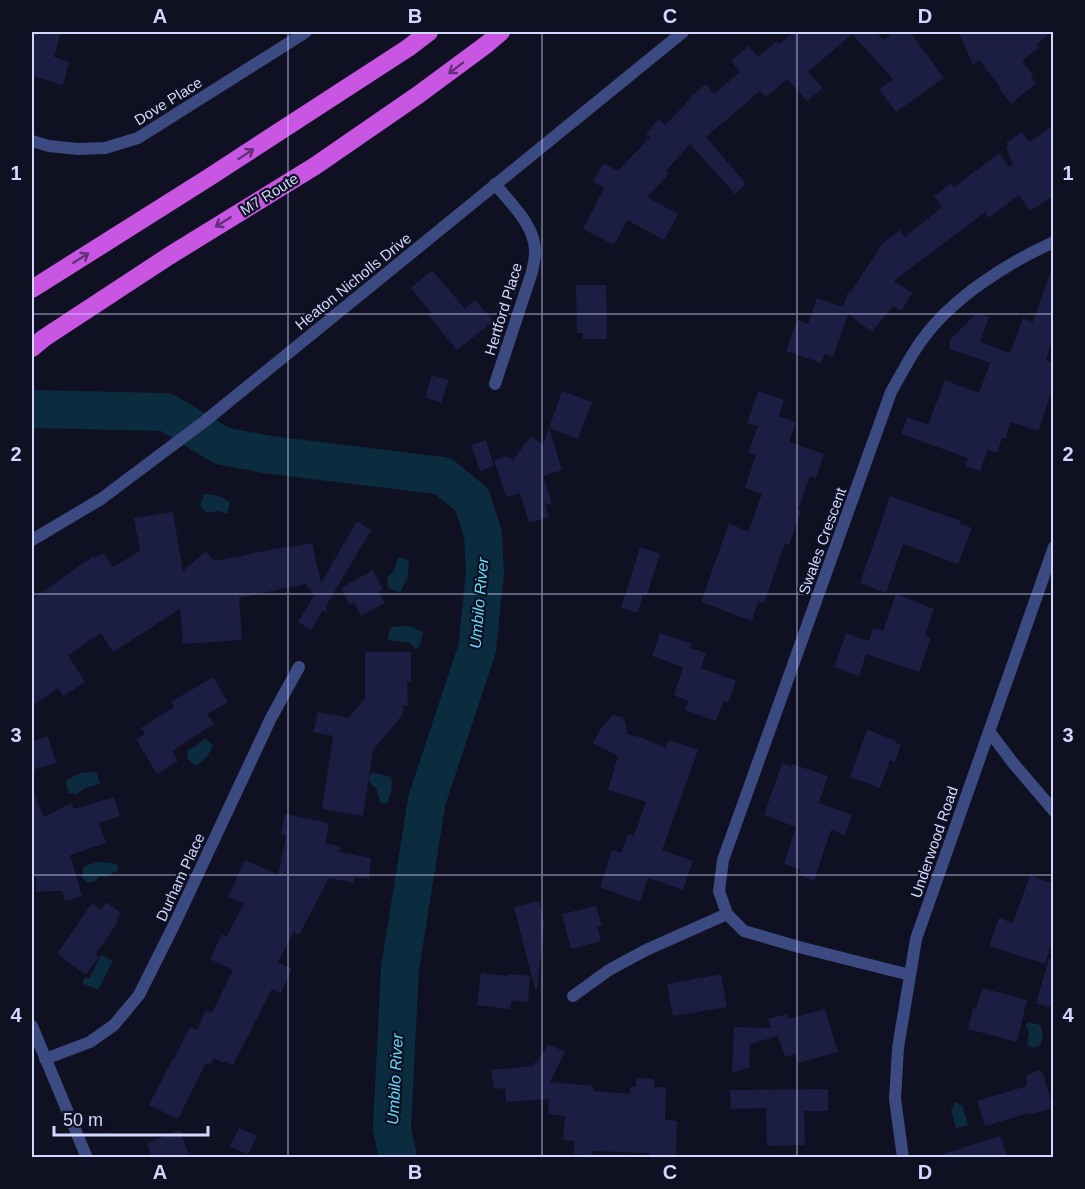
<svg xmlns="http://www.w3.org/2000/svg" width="1085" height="1189" font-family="Helvetica,sans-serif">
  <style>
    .water { fill: #0b2b3f }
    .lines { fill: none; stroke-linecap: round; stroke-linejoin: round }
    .river { stroke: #0b2b3f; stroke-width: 38 }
    .building { fill: #1b1d43 }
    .minor { stroke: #3b4a80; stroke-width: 12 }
    .trunk { stroke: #c856e2; stroke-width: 18 }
    .oneway { stroke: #623078 }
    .grid { fill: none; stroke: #d1d7fe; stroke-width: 1.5; stroke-opacity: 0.55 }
    .labels { text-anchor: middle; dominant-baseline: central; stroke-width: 4.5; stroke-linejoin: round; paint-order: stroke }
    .street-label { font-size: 15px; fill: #d1d7fe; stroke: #0f1022 }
    .water-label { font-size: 16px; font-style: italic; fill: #63dafa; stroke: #0f1022 }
    .neatline { fill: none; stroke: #d1d7fe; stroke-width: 2 }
    .grid-label { font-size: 20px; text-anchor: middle; font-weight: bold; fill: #d1d7fe }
  </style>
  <rect width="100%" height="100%" fill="#0f1022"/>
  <path class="water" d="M204,494C214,494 222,496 230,503L227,514L217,511L207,513L200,506Z
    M398,557L409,560L408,577L400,592L388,588L387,578L394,570Z
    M409,626L423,632L420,645L416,649L410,643L388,640L390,627Z
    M205,738L213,745C210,754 204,761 196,766L187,758L188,749C195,748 200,743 205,738Z
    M93,772H97L100,784L85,788L77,794L69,793L65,781L80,773Z
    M372,772L391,777C393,784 391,797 387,803L384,804L380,802L376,788L370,783L369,779Z
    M99,862C104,863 114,863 117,864L119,870L104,877L100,876L95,881L89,883L82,878L83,873L82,868L87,865Z
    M101,955L113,961L98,990L82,983L85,977L89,979Z
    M1028,1022L1040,1025L1043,1033L1041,1044L1034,1048L1027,1045L1029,1033L1026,1025Z
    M956,1102L960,1106L962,1105L968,1125L956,1128L951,1109L953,1108L954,1103Z"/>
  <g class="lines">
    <path class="river" d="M32,409L166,412L222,446L271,455L443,476L472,500L483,534L485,573L477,649L427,800L400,968L392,1128L398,1158"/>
  </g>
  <path class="building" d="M32,32H61L54,57L69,62L63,85L32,76Z
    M794,32H876L884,40L893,32H910L944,78L896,112L879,89L893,79L852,34L808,72L823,88L807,101L787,79L766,97L760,91L706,137L746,184L735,194L690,144L666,171L669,174L647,197L678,214L664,240L627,220L614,245L583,229L604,188L593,182L603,163L618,171L650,137L646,134L659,119L665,125L692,97L691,96L706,84L714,94L740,72L731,61L749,46L758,57L777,41L779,44Z
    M959,32H1051L1037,44L1039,47L1022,61L1033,75L1031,76L1036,83L1011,104L999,88L1000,87L979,60L973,65Z
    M1053,126V196L1030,211L1019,195L989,218L985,212L894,281L912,293L901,311L893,306L872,332L848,314L833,357L825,354L821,363L786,351L797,320L808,324L817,298L843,307L848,292H851L882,244L900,230L905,237L942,207L934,196L951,183L954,187L999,153L1009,167L1013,165L1006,147L1008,146L1006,143L1022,132L1029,142Z
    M432,270L465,309L475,300L494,321L457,350L428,315L431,313L411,288Z
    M1051,271H1053V337L1046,360L1053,363V389L1038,431L1011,422L1005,439L1002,438L997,453L988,449L980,471L966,466L968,458L901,434L907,417L928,425L945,380L979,393L990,363L950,349V340L977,313L989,317L980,342L1010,353L1023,318L1033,322Z
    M576,285H606L607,339H583V333H577Z
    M432,375L449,380L441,403L425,397Z
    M562,391L592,402L578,439L549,428L562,470L543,476L552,503L545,505L549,517L529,523L520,493L506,497L494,460L507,456L513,460L531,436L543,445Z
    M758,391L784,400L779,416L796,422L789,442L824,454L816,478L810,476L798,510L801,511L789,545L785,543L764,603L758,601L752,621L701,602L729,523L748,532L762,494L745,488L756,455L748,452L758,426L747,423Z
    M486,440L494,466L480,471L471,445Z
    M890,496L961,521L960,524L972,528L958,564L903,544L886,593L860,583Z
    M173,512L183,571L206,551L214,561L290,546V547L312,543L321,583L357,521L371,530L326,606L328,615L323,610L311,630L298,622L314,596L306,584L239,598L242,640L183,644L180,609L113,652L101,633L68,655L85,682L63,696L58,688L32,706V599L59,581V580L94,556L95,558L103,553L113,567L140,551L134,518Z
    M640,547L660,554L647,595L643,594L638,613L621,608Z
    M373,570L383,590L379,592L385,603L361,616L354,602L350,605L341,588Z
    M896,594L934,609L925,635L931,638L919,672L866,654L859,676L834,667L846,633L869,641L873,628L883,631Z
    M660,633L692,644L691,648L706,653L701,668L736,681L728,703L724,701L716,721L685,710L688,701L674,695L683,667L652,656Z
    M365,652H411V682H407L408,705H403V714L373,750L363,816L322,809L333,736L313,732L318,712L349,718L365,698Z
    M213,677L228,702L207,714L214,724L172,751L178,761L157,774L136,739L145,734L141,728L174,707L171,702Z
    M613,715L622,717L626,723L627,734L643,738L666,748L669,740L698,750L662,850L693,861L683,890L648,878L640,902L600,887L612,850L621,853L628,834L634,836L646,802L608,790L618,756L593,743L600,730Z
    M867,730L895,740V742L901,745L895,762L890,760L880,788L850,777Z
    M48,736L56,763L32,770V741Z
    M782,763L791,767L792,764L828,776L819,803L852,815L845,835L831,830L814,881L799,875L800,869L784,864L796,827L764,815Z
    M32,788L44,817L71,803L74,809L114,797L120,816L99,823L106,843L70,855L82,896L65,901L62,891L36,892V878L32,866Z
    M285,814L329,823L325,843L340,846L339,852L371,858L369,879L355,877L354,883L329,878L299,935L294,932L278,962L292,969L281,993L272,989L233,1065L224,1061V1063L214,1058L210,1065L206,1063L178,1119L149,1105L173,1058L174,1059L190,1027L197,1030L206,1010L212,1013L233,970L210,959L222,934L226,937L244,904L228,897L245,860L278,875L286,836L281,834Z
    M1030,875L1053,884V940L1045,964L989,946L999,918L1013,923Z
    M539,901L544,922L537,989H535L514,907Z
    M106,902L121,913L116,920L118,922L95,955L99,957L86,975L57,954L92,903L101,910Z
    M596,906L602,926L597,927L601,941L571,949L562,914Z
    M1049,958L1053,959V1008L1036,1004Z
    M481,973L507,976L508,974L530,976L528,1002L512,1000L510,1009L477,1005Z
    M721,974L727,1007L673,1016L667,984Z
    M982,988L1027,1000L1017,1042L968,1029L973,1008L976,1009Z
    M825,1009L838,1052L798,1063L795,1054L785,1057L778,1036L750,1044L749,1068L732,1072L734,1027L771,1028L768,1019L787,1014L788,1019Z
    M548,1044L565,1052L550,1082L593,1086V1091L630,1094V1087H636V1078L654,1079V1087H666L665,1120L677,1121L676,1158H649V1153L592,1151V1156L573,1154L575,1141L563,1140L565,1116L548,1114L549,1099L506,1102L505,1088L494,1089L491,1070L533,1066L535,1062L537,1063L540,1056H542Z
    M1040,1070L1041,1073H1043L1053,1108L1029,1115V1113L985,1126L977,1101L1027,1086L1026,1075Z
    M828,1089V1111H804L805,1145L767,1146L766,1108L731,1109L730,1090Z
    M239,1128L257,1136L248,1155L230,1146Z
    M180,1130L190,1158H152L147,1143Z
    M1000,1136L1008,1158H943V1154Z"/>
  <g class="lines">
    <path class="minor" d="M32,141L49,146L78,149L105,148L138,138L306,32
      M495,384L532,272C533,266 535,259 535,253C536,226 511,204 495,184
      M32,540L101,499L205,421L683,32
      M989,731L1013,763L1054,811
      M727,914L719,891L723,860L891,392C901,375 910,356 922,340C952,298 1007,263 1054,242
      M573,996L609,970L646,950L727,914L744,931L799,947L910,975
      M32,1026L87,1158
      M45,1059L90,1042L114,1025L139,995L175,923L271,718L299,667
      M903,1158L895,1099L898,1048L916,939L1054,547"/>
    <path class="trunk" d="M32,289L208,178L408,48L429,32
      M32,348L44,338L169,256L315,166L418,95L487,44L501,32"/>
  </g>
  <defs><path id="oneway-shaft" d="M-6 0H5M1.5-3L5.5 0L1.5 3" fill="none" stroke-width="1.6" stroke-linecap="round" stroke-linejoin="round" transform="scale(1.5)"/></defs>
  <g class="oneway">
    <use href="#oneway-shaft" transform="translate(456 68) rotate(143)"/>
    <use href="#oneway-shaft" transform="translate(246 154) rotate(-33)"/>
    <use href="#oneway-shaft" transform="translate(223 222) rotate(148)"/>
    <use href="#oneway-shaft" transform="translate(81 258) rotate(-32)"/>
  </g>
  <path class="grid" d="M288,32V1158M542,32V1158M797,32V1158M32,314H1054M32,594H1054M32,875H1054"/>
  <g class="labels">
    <g class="street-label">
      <text transform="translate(168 101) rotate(-32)">Dove Place</text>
      <text transform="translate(269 194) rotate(-32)">M7 Route</text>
      <text transform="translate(353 281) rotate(-39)">Heaton Nicholls Drive</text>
      <text transform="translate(503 309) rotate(-73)">Hertford Place</text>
      <text transform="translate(822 541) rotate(-70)">Swales Crescent</text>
      <text transform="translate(934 842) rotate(-71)">Underwood Road</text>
      <text transform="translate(180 877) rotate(-65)">Durham Place</text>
    </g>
    <g class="water-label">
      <text transform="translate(479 603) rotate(-85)">Umbilo River</text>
      <text transform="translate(395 1079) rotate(-87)">Umbilo River</text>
    </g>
  </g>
  <rect width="1085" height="1189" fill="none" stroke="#0f1022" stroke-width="66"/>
  <path d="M54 1126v9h154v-9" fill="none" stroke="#d1d7fe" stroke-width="3"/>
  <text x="63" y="1126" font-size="18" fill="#d1d7fe" stroke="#0f1022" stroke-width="4.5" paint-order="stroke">50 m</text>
  <rect x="33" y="33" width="1019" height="1123" class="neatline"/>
  <g class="grid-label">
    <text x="160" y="23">A</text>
    <text x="415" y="23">B</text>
    <text x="670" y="23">C</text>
    <text x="925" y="23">D</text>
    <text x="16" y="180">1</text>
    <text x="1068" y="180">1</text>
    <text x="16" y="461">2</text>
    <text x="1068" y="461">2</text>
    <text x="16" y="742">3</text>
    <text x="1068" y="742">3</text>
    <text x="16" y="1022">4</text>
    <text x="1068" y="1022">4</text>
    <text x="160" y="1179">A</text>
    <text x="415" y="1179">B</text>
    <text x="670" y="1179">C</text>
    <text x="925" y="1179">D</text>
  </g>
</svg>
